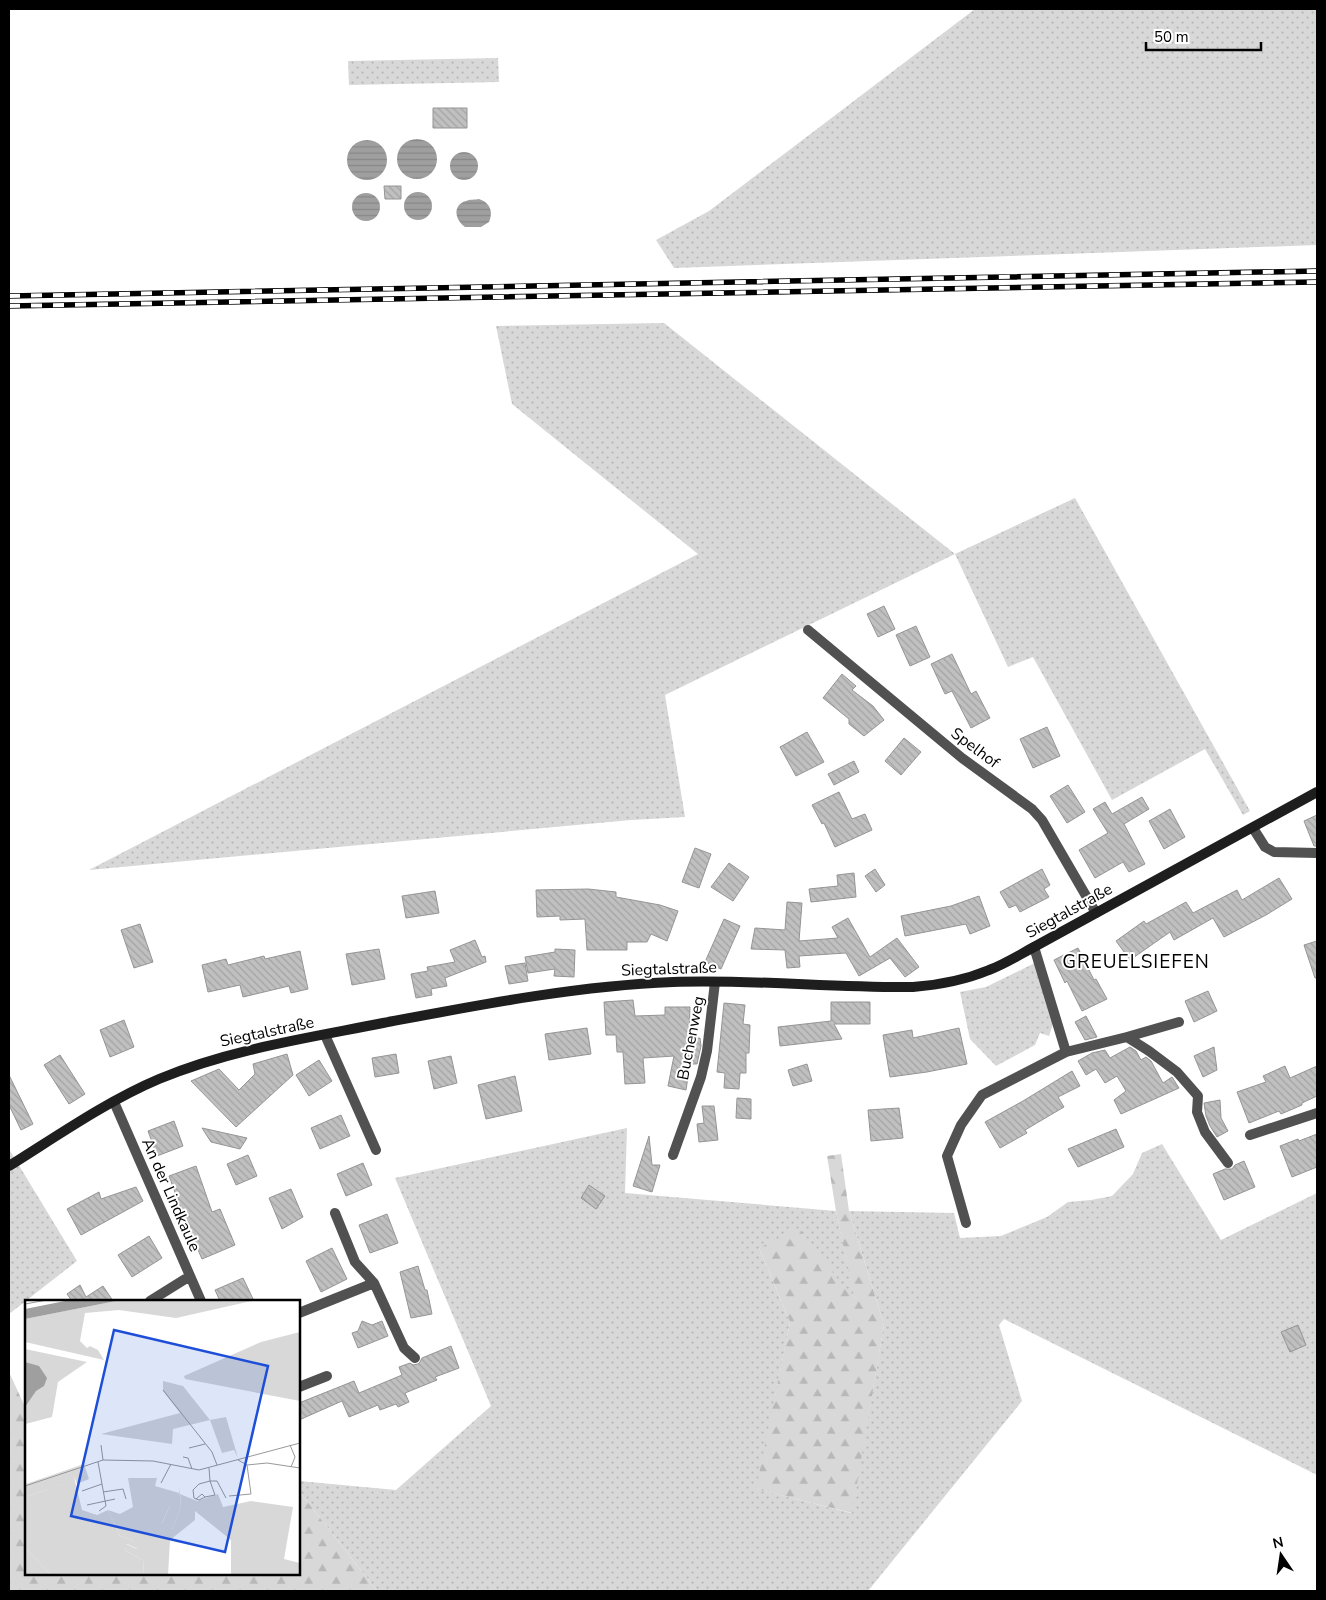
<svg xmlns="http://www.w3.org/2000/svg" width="1326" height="1600" font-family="'Nunito Sans',sans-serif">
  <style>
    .grass { fill: url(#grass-dots) }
    .forest { fill: url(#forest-firs) }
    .water { fill: url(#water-rules) }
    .building { fill: url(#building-back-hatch); stroke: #959595 }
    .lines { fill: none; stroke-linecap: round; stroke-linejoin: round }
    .minor { stroke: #515151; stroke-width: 10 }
    .secondary { stroke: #1e1e1e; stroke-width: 10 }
    .rail-casing { stroke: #000; stroke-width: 5.5 }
    .rail { stroke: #fff; stroke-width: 4; stroke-dasharray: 11; stroke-linecap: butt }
    .labels { text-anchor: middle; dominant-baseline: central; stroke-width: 4; stroke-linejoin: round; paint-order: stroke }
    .street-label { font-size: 16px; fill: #000; stroke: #fff }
    .quarter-label { font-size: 19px; letter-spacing: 1px; fill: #000; stroke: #fff }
    .inset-road { fill: none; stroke: #999; stroke-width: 1 }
    .view { fill: #1d4ed8; fill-opacity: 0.15; stroke: #1d4ed8; stroke-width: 2.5 }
    .inset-edge { fill: none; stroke: #000; stroke-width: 2.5 }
  </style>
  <defs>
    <pattern id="grass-dots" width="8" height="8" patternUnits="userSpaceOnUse" patternTransform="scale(1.25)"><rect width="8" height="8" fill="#d8d8d8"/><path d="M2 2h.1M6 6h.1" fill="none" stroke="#b8b8b8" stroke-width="1.8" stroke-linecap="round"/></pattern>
    <pattern id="forest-firs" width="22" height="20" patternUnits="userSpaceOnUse" patternTransform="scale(1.25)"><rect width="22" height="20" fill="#d8d8d8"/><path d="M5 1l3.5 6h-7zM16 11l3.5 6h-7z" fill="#b8b8b8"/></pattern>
    <pattern id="water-rules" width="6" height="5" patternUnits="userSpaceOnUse" patternTransform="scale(1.25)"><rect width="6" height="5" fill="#9f9f9f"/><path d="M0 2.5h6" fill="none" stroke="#878787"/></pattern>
    <pattern id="building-back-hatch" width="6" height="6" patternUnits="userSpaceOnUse" patternTransform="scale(1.25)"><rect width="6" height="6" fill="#c0c0c0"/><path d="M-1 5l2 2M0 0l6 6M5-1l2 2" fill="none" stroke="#a3a3a3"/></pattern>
  </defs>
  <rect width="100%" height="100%" fill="#fff"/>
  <path class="grass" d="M975,9H1317V245L674,268L656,240L709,211Z
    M498,58L499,82L349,85L348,61Z
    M664,323L955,554L1075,498L1250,811L1243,815L1205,749L1112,800L1033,657L1008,667L955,554L665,695L685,817L631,820L89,870L698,554L512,404L496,326Z
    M1035,963L1054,1021L1049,1036L1040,1033L1035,1045L996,1066L970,1039L960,992L986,987Z
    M627,1128L625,1193L836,1211L856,1304L759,1248L790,1322L757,1489L851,1513L884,1325L849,1211L954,1213L960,1238L1001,1236L1047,1217L1068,1202L1091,1200L1112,1196L1133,1174L1142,1153L1162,1144L1221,1240L1317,1193V1475L1004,1319L999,1325L1022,1401L868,1591H377L299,1491V1481L396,1490L491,1406L395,1178Z
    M9,1149L77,1261L9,1314Z"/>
  <path class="forest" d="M841,1154L849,1211L884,1325L852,1513L756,1489L790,1322L759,1248L799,1228L855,1302L836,1211L827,1156Z
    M9,1372L26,1409V1574H299V1491L377,1591H9Z"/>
  <path class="water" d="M397 159a20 20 0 1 1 40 0a20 20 0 1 1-40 0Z
    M347 160a20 20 0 1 1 40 0a20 20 0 1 1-40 0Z
    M450 166a14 14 0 1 1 28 0a14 14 0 1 1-28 0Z
    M404 206a14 14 0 1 1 28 0a14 14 0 1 1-28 0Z
    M352 207a14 14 0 1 1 28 0a14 14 0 1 1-28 0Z
    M479,199C489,202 494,211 489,222L481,227H465C455,220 452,205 466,201C470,199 475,200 479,199Z"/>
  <path class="building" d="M433,108H467V128H433Z
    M384,186H401V199H385Z
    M884,606L895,629L878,637L867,614Z
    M916,626L930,657L910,666L896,635Z
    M952,654L971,694L976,691L990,718L971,728L952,691L945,694L931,664Z
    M842,674L856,686L852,690L873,706L884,720L864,736L849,724V719L823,698Z
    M1047,727L1060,756L1033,768L1020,739Z
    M807,732L824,762L796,776L780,747Z
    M904,738L921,752L901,775L885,761Z
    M854,761L859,772L834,785L828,774Z
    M1068,785L1085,812L1067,823L1050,796Z
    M839,792L852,819L865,814L872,830L835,847L824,823L822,824L812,805Z
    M1142,797L1149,809L1124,824L1145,864L1129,872L1123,862L1095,878L1079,850L1108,833L1093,809L1105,802L1112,814Z
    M1170,809L1185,837L1164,849L1149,821Z
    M1317,815V846H1314L1304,821Z
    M695,848L711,854L699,888L682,882Z
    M729,863L749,877L733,901L711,887Z
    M875,869L885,885L876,892L865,876Z
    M1042,869L1050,885L1044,889L1049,897L1020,912L1016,905L1009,908L1000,892Z
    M854,873L856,897L811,902L809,889L838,886L837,875Z
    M1279,878L1292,899L1266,915L1224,937L1213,918L1174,940L1170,932L1130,960L1116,941L1144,921L1146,924L1186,902L1193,913L1237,890L1242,900Z
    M588,889L616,892V897L660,905L678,911L667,941L651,934L647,942H627V950H587L585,919L560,920V916L537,917L536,890Z
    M435,891L439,913L406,918L402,896Z
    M979,896L990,926L970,934L966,924L905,936L901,916L951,906Z
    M787,902L802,903L799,941L838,938L832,927L848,918L870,957L897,938L919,967L905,977L890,958L859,976L846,953L799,956L800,967L787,968L785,950L751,949L755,928L785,930Z
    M724,919L740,926L721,969L705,962Z
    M140,924L153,962L134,968L121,930Z
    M475,940L482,957L485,956L486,962L445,978L447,986L431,989L432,995L416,998L411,974L428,971L427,967L455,962L450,950Z
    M1317,941V978H1315L1304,945Z
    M1078,948L1094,980L1096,979L1107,999L1082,1011L1067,981L1065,983L1054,960Z
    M379,949L385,979L352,985L346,954Z
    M555,949L575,950L574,977L554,976L555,969L528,973L525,957L555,952Z
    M300,951L308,989L291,993L289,986L243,997L240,985L208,992L202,965L226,959L228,965L264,956L265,959Z
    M525,963L528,981L509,984L505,966Z
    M1208,991L1217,1011L1194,1022L1185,1001Z
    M633,1000L635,1016L665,1015V1007H690L689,1039L700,1038L701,1046L697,1064H690L686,1090L668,1086L674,1056L643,1058L645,1083L625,1084L623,1052H617L616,1035H606L604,1002Z
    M831,1002H870V1024H834L842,1039L780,1046L778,1027L831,1021Z
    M724,1003L745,1005L743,1024L750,1025L749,1053H746V1073H740L739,1089L724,1088L725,1073L717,1072Z
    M1086,1016L1097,1037L1085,1040L1075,1022Z
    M124,1020L134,1047L110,1057L100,1030Z
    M587,1028L591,1054L549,1060L545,1034Z
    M959,1028L967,1064L927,1072L890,1077L883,1035L912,1030L913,1038Z
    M1130,1047L1136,1051L1141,1060L1146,1057L1151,1061L1163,1083L1172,1077L1179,1088L1121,1114L1114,1100L1126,1091L1117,1076L1105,1083L1096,1069L1086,1075L1078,1061L1092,1053L1105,1050L1110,1058Z
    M1214,1047L1217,1070L1203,1077L1194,1056Z
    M287,1054L293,1075L236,1127L191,1081L219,1069L239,1090L255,1074L253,1064Z
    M396,1054L399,1073L375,1077L372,1058Z
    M60,1055L85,1094L69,1104L44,1065Z
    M451,1056L457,1083L434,1089L428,1061Z
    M319,1060L332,1081L309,1096L296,1075Z
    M807,1064L812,1081L793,1086L788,1070Z
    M1285,1066L1290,1078L1317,1066V1096L1302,1103V1105L1281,1114L1279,1111L1249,1123L1237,1092L1266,1082L1263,1076Z
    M1072,1071L1080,1086L1058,1097L1064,1107L1025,1130L1027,1133L1000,1148L985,1122L1023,1101Z
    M9,1075L33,1124L21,1130L9,1105Z
    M515,1076L522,1111L486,1119L478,1085Z
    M737,1098L751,1099V1119L736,1118Z
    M1220,1100L1221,1118L1228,1131L1217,1137L1210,1126L1206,1116L1204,1103Z
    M702,1106H714L718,1140L699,1142L697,1124L704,1123Z
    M899,1108L903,1138L871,1141L868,1110Z
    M341,1115L350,1136L320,1149L311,1128Z
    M174,1121L183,1146L157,1156L148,1131Z
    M202,1128L247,1138L240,1149L211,1142Z
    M1116,1129L1124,1147L1078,1167L1068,1149Z
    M1317,1134V1167L1292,1177L1280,1146L1298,1139L1299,1141Z
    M649,1136L652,1165H660L652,1192L633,1186Z
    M248,1155L257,1176L236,1185L227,1164Z
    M1244,1161L1255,1187L1224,1200L1213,1174L1225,1169H1232L1235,1165Z
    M363,1163L372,1185L346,1196L337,1174Z
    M196,1166L212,1212L220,1209L235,1245L202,1259L187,1225L169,1176Z
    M589,1185L605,1196L596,1209L581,1198Z
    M136,1187L143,1201L81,1235L67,1209L99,1192L101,1199Z
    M291,1189L303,1217L282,1229L269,1198Z
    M387,1214L398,1243L370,1253L359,1225Z
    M149,1236L162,1258L132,1277L118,1255Z
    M332,1248L347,1279L321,1292L306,1261Z
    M418,1266L425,1290H427L432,1314L411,1318L400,1272Z
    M243,1278L254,1301H220L215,1290Z
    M80,1285L86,1297L103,1286L113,1301H72L67,1294Z
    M362,1321L372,1325L382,1321L388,1336L358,1348L352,1333L358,1331Z
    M1298,1325L1306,1345L1290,1352L1281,1332Z
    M451,1346L459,1368L435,1377L437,1380L405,1393L409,1402L398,1407L396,1404L380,1410L378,1405L349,1417L342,1401L299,1420V1403L354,1381L359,1393L402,1375L399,1367L410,1363L413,1365L418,1364L420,1362L422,1358Z"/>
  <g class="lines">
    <path class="minor" d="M808,630L962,758L1032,809L1042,820L1096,913
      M1253,828L1265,847L1274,852L1317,853
      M325,1035L376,1150
      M1127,1037L1179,1022
      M1066,1052L1127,1037L1149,1051L1177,1072L1198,1096L1197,1112L1205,1132L1228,1163
      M114,1102L201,1301
      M1250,1135L1317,1113
      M673,1155L701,1077L707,1051L715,982
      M335,1213L355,1262L374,1283
      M966,1223L947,1156L961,1125L982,1095L1066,1052L1034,947
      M150,1301L190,1276
      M299,1313L374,1283L404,1348L415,1358
      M299,1387L327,1376"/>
    <path class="secondary" d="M9,1166C57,1136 107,1101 159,1079C231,1049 308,1038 383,1023C479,1005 575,986 673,982C753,979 833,988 913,987C939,985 965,980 989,970C1005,964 1019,955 1034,947L1317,792"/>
    <g class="rail-casing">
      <path id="rail" d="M9,296L1317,271
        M9,306L1317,282"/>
    </g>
    <use href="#rail" class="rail"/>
  </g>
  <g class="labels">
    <g class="street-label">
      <text transform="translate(975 748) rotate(37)">Spelhof</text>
      <text transform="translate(1069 911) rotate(-29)">Siegtalstraße</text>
      <text transform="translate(669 969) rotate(-2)">Siegtalstraße</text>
      <text transform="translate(267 1032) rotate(-12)">Siegtalstraße</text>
      <text transform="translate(691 1038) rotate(-79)">Buchenweg</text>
      <text transform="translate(171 1195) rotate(66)">An der Lindkaule</text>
    </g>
    <g class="quarter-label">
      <text x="1136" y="962">GREUELSIEFEN</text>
    </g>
  </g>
  <g transform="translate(25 1300)">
    <rect width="275" height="275" fill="#fff"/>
    <path d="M96,0H231L151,18L94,10L60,13L55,41L62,48L65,46L73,50L79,60L0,42V19ZM275,32V101L160,79L159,76L236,42ZM0,49L62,62L33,82L27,117L0,124ZM138,81L158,86L185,120L201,117L213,158L209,150L197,153L185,120L148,129L147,144L76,134L155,113L138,91ZM59,164L64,179L52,184L49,177L39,184L0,197V177L1,184ZM103,178H132L130,186L154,193V205H145L137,223L147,229L156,208L155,194L172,201L193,194L198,207L226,201L268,207L259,259L275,263V275H206V240L170,211V220L145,240L143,275H118L119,261L100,250L101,244L112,249L107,240L95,236L83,210L95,214L108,207ZM0,248L26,275H29H0Z" fill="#d8d8d8"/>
    <path d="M0,51L21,56L27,74V82L17,98L14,120L0,124V107L22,78L19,71L0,62ZM49,177L57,210L72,215L83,210L95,236L107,240L113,249L102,244L100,250L119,261L118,275H26L0,248V197L38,184L40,179ZM154,187L156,208L147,229L137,224L145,205L144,196L149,194L154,203Z" fill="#d8d8d8"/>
    <path d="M45,0H96L0,19V9ZM0,62L14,66L22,78L19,86L11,91L0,107Z" fill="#9f9f9f"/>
    <path class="inset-road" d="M0,4L22,0M138,90L187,152L192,165M76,145L78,160M265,145L270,157L266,167M164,148L180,144M158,157L163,158L167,169M213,160L222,165L242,163L275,168M73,162L81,206L74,211M136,183L146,164M0,186L78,160L128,161L174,170L275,143M57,191L77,184M78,192L98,189L101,199M204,196L226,194L222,165M180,197L190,195L185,181H192L201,198M171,199L177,194L180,197L174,200L171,199L169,198L168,190L174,184L185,181L184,168M62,205L90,199"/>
    <path class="view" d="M89,30L243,66L200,252L46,216Z"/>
    <rect width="275" height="275" class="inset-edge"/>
  </g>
  <rect width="1326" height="1600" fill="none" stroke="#000000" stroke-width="20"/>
  <g transform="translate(1281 1555) rotate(347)" stroke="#ffffff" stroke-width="4" paint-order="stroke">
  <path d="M0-4L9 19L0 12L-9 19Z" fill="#000000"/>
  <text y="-8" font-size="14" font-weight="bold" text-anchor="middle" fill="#000000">N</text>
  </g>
  <path d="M1146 42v8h115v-8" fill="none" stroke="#000000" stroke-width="2.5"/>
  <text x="1154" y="42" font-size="15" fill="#000000" stroke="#ffffff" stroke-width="4" paint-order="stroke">50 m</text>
</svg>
